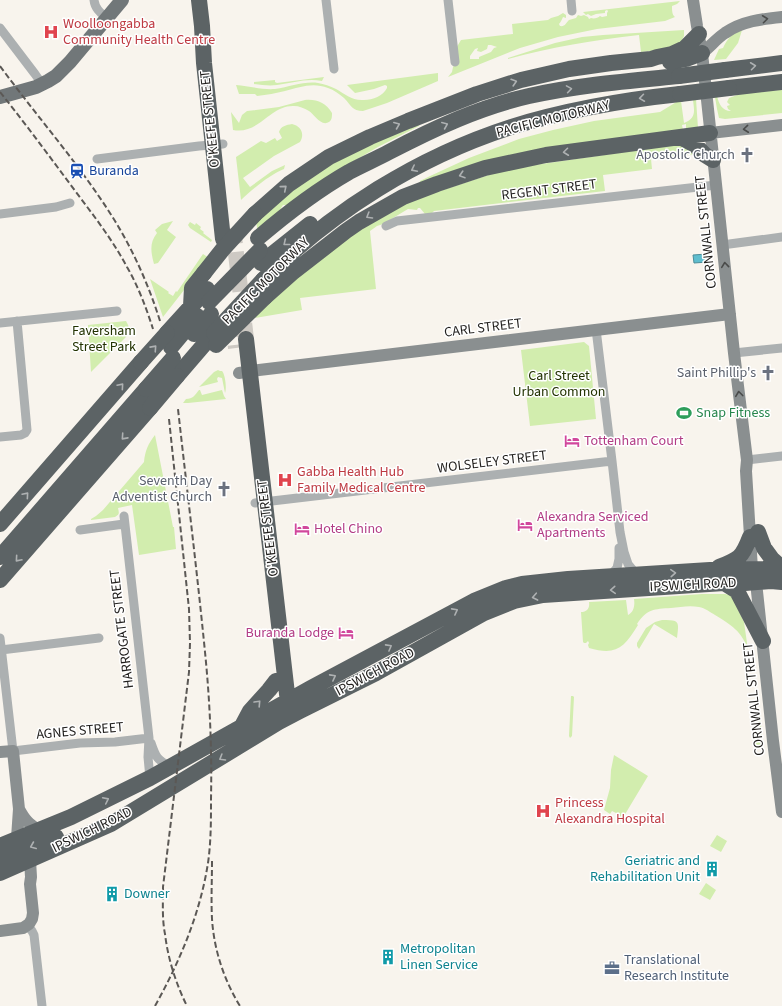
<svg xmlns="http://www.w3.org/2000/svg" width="782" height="1006" font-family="'Source Sans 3',sans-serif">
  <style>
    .green { fill: #d2edae; fill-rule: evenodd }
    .water { fill: #5fbdce; stroke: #4c8d99 }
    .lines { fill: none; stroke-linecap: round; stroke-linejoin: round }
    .highway-tunnel { stroke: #cdc9c3; stroke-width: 16; stroke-dasharray: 16 8; stroke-linecap: butt }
    .street { stroke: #acb0b1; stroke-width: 9 }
    .secondary { stroke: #8a8f90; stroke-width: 12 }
    .primary { stroke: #717779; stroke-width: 14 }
    .highway { stroke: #5c6365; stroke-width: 16 }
    .rail { stroke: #5b5855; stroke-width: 2; stroke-dasharray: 6 3; stroke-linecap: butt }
    .highway-bridge { stroke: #5c6365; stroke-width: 16 }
    .oneway { stroke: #4a4b4a }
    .oneway2 { stroke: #aeb1b2 }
    .labels { text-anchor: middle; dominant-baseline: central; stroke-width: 3; stroke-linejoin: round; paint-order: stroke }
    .health-label { font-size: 14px; fill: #be3a42; stroke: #fff; text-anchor: start }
    .street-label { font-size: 14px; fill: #201e1c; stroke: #fff }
    .worship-label { font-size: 14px; fill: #5b616d; stroke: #fff; text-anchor: end }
    .transit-label { font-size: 14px; fill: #164399; stroke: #fff; text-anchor: start }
    .park-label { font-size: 14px; fill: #223201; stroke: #fff }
    .leisure-label { font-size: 14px; fill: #27864d; stroke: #fff; text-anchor: start }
    .hotel-label { font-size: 14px; fill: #b23c85; stroke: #fff; text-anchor: start }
    .culture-label { font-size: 14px; fill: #0d838f; stroke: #fff; text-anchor: start }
    .service-label { font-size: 14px; fill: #4e5e75; stroke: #fff; text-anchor: start }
  </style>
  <rect width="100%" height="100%" fill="#f8f4ed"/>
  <path class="green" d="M680,1L677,4L672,6C672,10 672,15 675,17L665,21L597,29L558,37L520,48L448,77L452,72L453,67L455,64V50L461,40L513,34L512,24L548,20L551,18L558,16L563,13L566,15V18L563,17C562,19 561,22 559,24L560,26C565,27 566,23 569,20L576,18L578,15L581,16L584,15L588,17L589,19L591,18C594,19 598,18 600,16L602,17L607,16V13L608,11L607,10L605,11V13L596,14L591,16L588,14L586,15L583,12ZM488,45H491L497,47L494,48L491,52L479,57V59H470V56L475,49L478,48L477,51L481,52L487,49Z
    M743,27L738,43L726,59L714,60L719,49L723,48C728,37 733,34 743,27Z
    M684,30V36L681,42L670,49L641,52L639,35C594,40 551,47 508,59V58L555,43L582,37L603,35Z
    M438,73V81L387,103L363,111C352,111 351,105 344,98C339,94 334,90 328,88C313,82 300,87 285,91C276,93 267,95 257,96L255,94H239L236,85C249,86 262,90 275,89C290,87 304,81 318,83C324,84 330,86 336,89C345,94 352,101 364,100C373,100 383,96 387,88V86L385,85L374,89L355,93L347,85Z
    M324,77L322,81C306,78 293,83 277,85C269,86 262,85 254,84V82L275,80V82L277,83Z
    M779,90H782V113L725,119L719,118L717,109L715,97L717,96C719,104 722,111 731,111L728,109L727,106L730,105L727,102L729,98L740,94Z
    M696,99L698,128L686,130V124L682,125L683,130L419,184L420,181L428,177L469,158L519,139L553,130L594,121L660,112L678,101H681L684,123C697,118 694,110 693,100Z
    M305,100C317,99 326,103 332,113C332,117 332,120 329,122C321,127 314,114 309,111C304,108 299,106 294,106C270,105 259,135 233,130L231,112L239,123L242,115L247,111L279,107Z
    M292,124C301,126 305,134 300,142L274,156L243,178L250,187L272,171L285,165L284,169C271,174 251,190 241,200L236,157L261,141L266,143L275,138L277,141L282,138L279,132C281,126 286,125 292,124Z
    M420,124L419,126L378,147L335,172L287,205H283L281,208L280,211L259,228H257L256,219L268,207L342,156Z
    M675,143L696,154L651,159L652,169L603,175L605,191L434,211L432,213L425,214L420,208H418L417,210L408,209L383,224L377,226L370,231L376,289L300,298L302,310L255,318L266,304L328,251L400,204L507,169L611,154Z
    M173,221L167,230L176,237L158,263L154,264C151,253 149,243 157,233L155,230L162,224Z
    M190,222L195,225L196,223L201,227L200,229L204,232L203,233L212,240L211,242L190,228L188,225Z
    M203,254L209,258L163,317L150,279L169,292L168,293L173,296L176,291L177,292Z
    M126,321C130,328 130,331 126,337L91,372L88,325Z
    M584,342L589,346L596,419L530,426L521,350Z
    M218,370C219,371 221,371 222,371C225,374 227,388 225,393L222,378L218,377L217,379L218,382L199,387L214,372Z
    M199,390H200L202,395L222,390L224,396L226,399L188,403H183L186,399C193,399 195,395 199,390Z
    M155,435L173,527H174L176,549L139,555L132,505L118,508C119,513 120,514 115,517L91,520V519L96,516L103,510L144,462C145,451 148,444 155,435Z
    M702,594H725L731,595L744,622L748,650C742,631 731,625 715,615C710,612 705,608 699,607C690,605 680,607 671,608C654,609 647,609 637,624L638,625C624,648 616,656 589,648L588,645L589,643L588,641L586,643H584L583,642L581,612C587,612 590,608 589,602L626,600L628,615C634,612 635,605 634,599Z
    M662,620C680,620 679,621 677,638L654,624L639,649L637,646V643L646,628L655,622Z
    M571,696H573L574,697L572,736L570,738L569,736Z
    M757,714H760L762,735L760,738L761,746L754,744Z
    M614,755L648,776L621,821L616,818L618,814L612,811L610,814L604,810L610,788L611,770Z
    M717,835L727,841L721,852L710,846Z
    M706,883L716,890L710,900L699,894Z"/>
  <path class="water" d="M707,254L708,262L694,263L693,255Z"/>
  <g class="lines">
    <path class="highway-tunnel" d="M233,228L246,339
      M233,321L236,348"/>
    <path class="street" d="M94,0C95,9 101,13 107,18
      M326,0L334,69
      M448,0L455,62
      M571,0L572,11
      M0,28L35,74L42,84
      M97,159L199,146L223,144
      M0,214L56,207L70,203
      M386,226L397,221L716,185
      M722,245L782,237
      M0,323L117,311
      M596,329L612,461L620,532L624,552L628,564L637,575
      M734,353L782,348
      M0,437L21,435L25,433L27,430L17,321
      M747,460L782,456
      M255,503L612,461
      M124,516L149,738L148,757L150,778
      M80,530L124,524
      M610,576L617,568L619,559V548
      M0,638L13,751L80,743L115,742L149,738
      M1,650L99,638
      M151,743C156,758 157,759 170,767
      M27,925L32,931L34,935L42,1006"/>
    <path class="secondary" d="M693,0L697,26L702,53L734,353L747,460L746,471L752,569L756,582L773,741L782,812
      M702,53C710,47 717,38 725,33C742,21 762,19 782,17
      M710,133L782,125
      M239,373L259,370L730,314
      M0,752L13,751L19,809L17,838
      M19,809C25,820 28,823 38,830
      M0,931L23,928L29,924L32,919L33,913L30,884L31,877L30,860"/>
    <path class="primary" d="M0,97L36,87L48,81L56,76L70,62L122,0"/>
    <path class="highway" d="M199,0L202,26L204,63L223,239
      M670,62L686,59L702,53
      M725,70L782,63
      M729,88L782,82
      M680,137L695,145L705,155L713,160
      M255,214L289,184L329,157L370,137L408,121L477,94L521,80L569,69L611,63L651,59L657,57L672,54L685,48L699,34
      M258,238C286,214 316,191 349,172C362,165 376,159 389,152C433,129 480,107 529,96C578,85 629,81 679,76
      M261,263L310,224
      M263,280C332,211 418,157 511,127C566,110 623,100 680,94
      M265,297L292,273L346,231L359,222L403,197L437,184L485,168L546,155L710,133
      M191,306L192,288L204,273
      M167,333L207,289
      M194,334L211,314
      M246,339L289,711
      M171,347L197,316
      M177,376L214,333
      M0,524L141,362
      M758,532L764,548L772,559L782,568
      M0,557L146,389
      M719,567C739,559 742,558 750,537
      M0,580L150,408
      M724,583L737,591L763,641
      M242,726L250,711L269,690L276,681
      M0,846L71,817L150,778L311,688L474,601L506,588L522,584L568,579L710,570L765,569L782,570
      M0,860L56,837
      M0,873L111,824L279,722L300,711L376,673L484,613L514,601L543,595L724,583H745L771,581L782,582"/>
    <path class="rail" d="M0,66C38,118 81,166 115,221C134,252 149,286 160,321
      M0,92C24,122 47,153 70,184C90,211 111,237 127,267C138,286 146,307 153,329
      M169,419L189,609L190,643L189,672L163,887C163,903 162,919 165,934C168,959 176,984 187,1006
      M212,861C212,880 211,900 212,919C214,950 224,980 240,1006
      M155,1006C180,961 200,914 208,863C211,842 211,821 211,799C212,750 210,702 205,652C197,571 187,490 178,409"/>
    <path class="highway-bridge" d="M679,76L725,70
      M680,94L729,88
      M204,273L223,249L255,214
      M209,302L260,250
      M214,333L263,280
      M216,345L265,297
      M141,362L167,333
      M146,389L173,358
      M150,408L177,376"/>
  </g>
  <defs><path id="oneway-chevron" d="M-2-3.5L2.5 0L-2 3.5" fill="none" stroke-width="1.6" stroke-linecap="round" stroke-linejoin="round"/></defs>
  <g class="oneway">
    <use href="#oneway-chevron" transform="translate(765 19) rotate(-7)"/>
    <use href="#oneway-chevron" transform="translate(746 129) rotate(174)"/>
    <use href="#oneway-chevron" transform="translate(725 265) rotate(-96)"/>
    <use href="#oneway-chevron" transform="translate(739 394) rotate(-97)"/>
  </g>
  <g class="oneway2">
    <use href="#oneway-chevron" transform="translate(753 66) rotate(-7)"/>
    <use href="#oneway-chevron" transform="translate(514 82) rotate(-17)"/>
    <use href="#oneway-chevron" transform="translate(569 89) rotate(-9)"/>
    <use href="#oneway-chevron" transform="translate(642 98) rotate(172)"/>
    <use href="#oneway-chevron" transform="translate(397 125) rotate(-22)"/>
    <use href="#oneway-chevron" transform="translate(445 125) rotate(-23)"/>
    <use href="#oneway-chevron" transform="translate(566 152) rotate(173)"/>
    <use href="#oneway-chevron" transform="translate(414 169) rotate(153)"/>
    <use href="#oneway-chevron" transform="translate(462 175) rotate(162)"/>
    <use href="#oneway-chevron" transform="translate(284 188) rotate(-40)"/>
    <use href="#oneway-chevron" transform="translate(369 216) rotate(149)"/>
    <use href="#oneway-chevron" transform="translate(286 243) rotate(141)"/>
    <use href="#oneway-chevron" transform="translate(154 348) rotate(-48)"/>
    <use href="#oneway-chevron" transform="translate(121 386) rotate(-49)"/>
    <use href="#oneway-chevron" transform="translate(124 437) rotate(132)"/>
    <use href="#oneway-chevron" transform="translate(26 495) rotate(-49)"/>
    <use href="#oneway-chevron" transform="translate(18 559) rotate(131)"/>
    <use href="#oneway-chevron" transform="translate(673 573) rotate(-4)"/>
    <use href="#oneway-chevron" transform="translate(613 590) rotate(176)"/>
    <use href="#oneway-chevron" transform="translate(535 597) rotate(169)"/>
    <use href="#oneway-chevron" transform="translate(455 611) rotate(-28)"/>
    <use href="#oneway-chevron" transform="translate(389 647) rotate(-29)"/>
    <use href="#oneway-chevron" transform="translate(333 677) rotate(-28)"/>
    <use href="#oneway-chevron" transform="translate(258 703) rotate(-47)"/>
    <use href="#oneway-chevron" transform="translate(222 758) rotate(149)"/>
    <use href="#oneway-chevron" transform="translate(106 800) rotate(-26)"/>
    <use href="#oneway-chevron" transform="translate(33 846) rotate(157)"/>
  </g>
  <defs>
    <g id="hospital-bare" transform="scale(1.2)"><path d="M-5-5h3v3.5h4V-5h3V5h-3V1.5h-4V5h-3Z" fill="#e0444e" stroke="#fff" stroke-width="2.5" paint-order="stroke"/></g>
    <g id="church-bare" transform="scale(1.2)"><path d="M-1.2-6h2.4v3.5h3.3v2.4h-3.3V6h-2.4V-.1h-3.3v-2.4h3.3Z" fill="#6b7280" stroke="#fff" stroke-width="2.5" paint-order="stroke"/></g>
    <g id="station-bare" transform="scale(1.2)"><path d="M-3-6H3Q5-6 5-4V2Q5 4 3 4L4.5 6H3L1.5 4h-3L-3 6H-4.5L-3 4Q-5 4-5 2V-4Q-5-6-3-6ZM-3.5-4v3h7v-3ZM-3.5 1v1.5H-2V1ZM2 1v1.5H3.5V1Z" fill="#1a4fb4" stroke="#fff" stroke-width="2.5" paint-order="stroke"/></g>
    <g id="stadium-bare" transform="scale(1.2)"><path d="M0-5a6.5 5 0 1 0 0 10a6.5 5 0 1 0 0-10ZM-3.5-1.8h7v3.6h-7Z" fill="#2e9e5b" stroke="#fff" stroke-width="2.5" paint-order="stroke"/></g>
    <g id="hotel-bare" transform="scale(1.2)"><path d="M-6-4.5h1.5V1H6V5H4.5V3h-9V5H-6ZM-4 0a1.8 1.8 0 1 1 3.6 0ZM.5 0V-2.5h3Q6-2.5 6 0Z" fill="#d1479c" stroke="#fff" stroke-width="2.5" paint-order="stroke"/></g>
    <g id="building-bare" transform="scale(1.2)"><path d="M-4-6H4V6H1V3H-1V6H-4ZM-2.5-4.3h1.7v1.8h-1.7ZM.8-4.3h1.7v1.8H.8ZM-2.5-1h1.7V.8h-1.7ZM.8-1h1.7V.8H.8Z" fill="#0f9aa8" stroke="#fff" stroke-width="2.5" paint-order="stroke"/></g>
    <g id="office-bare" transform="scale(1.2)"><path d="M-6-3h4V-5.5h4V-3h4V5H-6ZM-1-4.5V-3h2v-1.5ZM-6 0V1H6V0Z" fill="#5c6f8a" stroke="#fff" stroke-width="2.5" paint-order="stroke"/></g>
  </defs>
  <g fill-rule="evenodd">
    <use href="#hospital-bare" x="51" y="32"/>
    <use href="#church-bare" x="747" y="155"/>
    <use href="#station-bare" x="77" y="171"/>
    <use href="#church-bare" x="768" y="373"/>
    <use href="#stadium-bare" x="684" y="413"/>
    <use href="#hotel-bare" x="572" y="441"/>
    <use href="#hospital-bare" x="285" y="480"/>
    <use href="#church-bare" x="224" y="489"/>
    <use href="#hotel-bare" x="525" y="525"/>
    <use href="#hotel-bare" x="302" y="529"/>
    <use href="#hotel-bare" x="346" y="633"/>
    <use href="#hospital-bare" x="543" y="811"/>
    <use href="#building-bare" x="712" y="869"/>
    <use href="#building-bare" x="112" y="894"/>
    <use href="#building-bare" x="388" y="957"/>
    <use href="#office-bare" x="612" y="968"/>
  </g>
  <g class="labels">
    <g class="health-label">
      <text x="63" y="24">Woolloongabba<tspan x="63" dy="16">Community Health Centre</tspan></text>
      <text x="297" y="472">Gabba Health Hub<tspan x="297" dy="16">Family Medical Centre</tspan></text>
      <text x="555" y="803">Princess<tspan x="555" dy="16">Alexandra Hospital</tspan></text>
    </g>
    <g class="street-label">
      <text transform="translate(210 119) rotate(-96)">O'KEEFE STREET</text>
      <text transform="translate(553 119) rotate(-14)">PACIFIC MOTORWAY</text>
      <text transform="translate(549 190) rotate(-7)">REGENT STREET</text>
      <text transform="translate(706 232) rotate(-96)">CORNWALL STREET</text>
      <text transform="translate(266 281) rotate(-45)">PACIFIC MOTORWAY</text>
      <text transform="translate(483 328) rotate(-7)">CARL STREET</text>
      <text transform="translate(492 462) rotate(-7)">WOLSELEY STREET</text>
      <text transform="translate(268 528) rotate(-97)">O'KEEFE STREET</text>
      <text transform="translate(693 585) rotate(-3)">IPSWICH ROAD</text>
      <text transform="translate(122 629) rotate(-97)">HARROGATE STREET</text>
      <text transform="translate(375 672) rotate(-28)">IPSWICH ROAD</text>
      <text transform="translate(754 699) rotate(-96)">CORNWALL STREET</text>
      <text transform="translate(80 731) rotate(-5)">AGNES STREET</text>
      <text transform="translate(92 830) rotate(-26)">IPSWICH ROAD</text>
    </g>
    <g class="worship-label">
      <text x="735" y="155">Apostolic Church</text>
      <text x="756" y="373">Saint Phillip's</text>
      <text x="212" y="481">Seventh Day<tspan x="212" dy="16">Adventist Church</tspan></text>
    </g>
    <g class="transit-label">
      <text x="89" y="171">Buranda</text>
    </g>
    <g class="park-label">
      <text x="104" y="331">Faversham<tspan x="104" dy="16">Street Park</tspan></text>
      <text x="559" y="376">Carl Street<tspan x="559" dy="16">Urban Common</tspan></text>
    </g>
    <g class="leisure-label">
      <text x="696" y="413">Snap Fitness</text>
    </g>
    <g class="hotel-label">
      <text x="584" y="441">Tottenham Court</text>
      <text x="537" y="517">Alexandra Serviced<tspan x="537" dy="16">Apartments</tspan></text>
      <text x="314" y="529">Hotel Chino</text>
      <text x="334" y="633" text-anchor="end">Buranda Lodge</text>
    </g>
    <g class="culture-label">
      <text x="700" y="861" text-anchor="end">Geriatric and<tspan x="700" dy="16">Rehabilitation Unit</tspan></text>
      <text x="124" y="894">Downer</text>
      <text x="400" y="949">Metropolitan<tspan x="400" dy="16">Linen Service</tspan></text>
    </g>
    <g class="service-label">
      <text x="624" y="960">Translational<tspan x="624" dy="16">Research Institute</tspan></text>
    </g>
  </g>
</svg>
